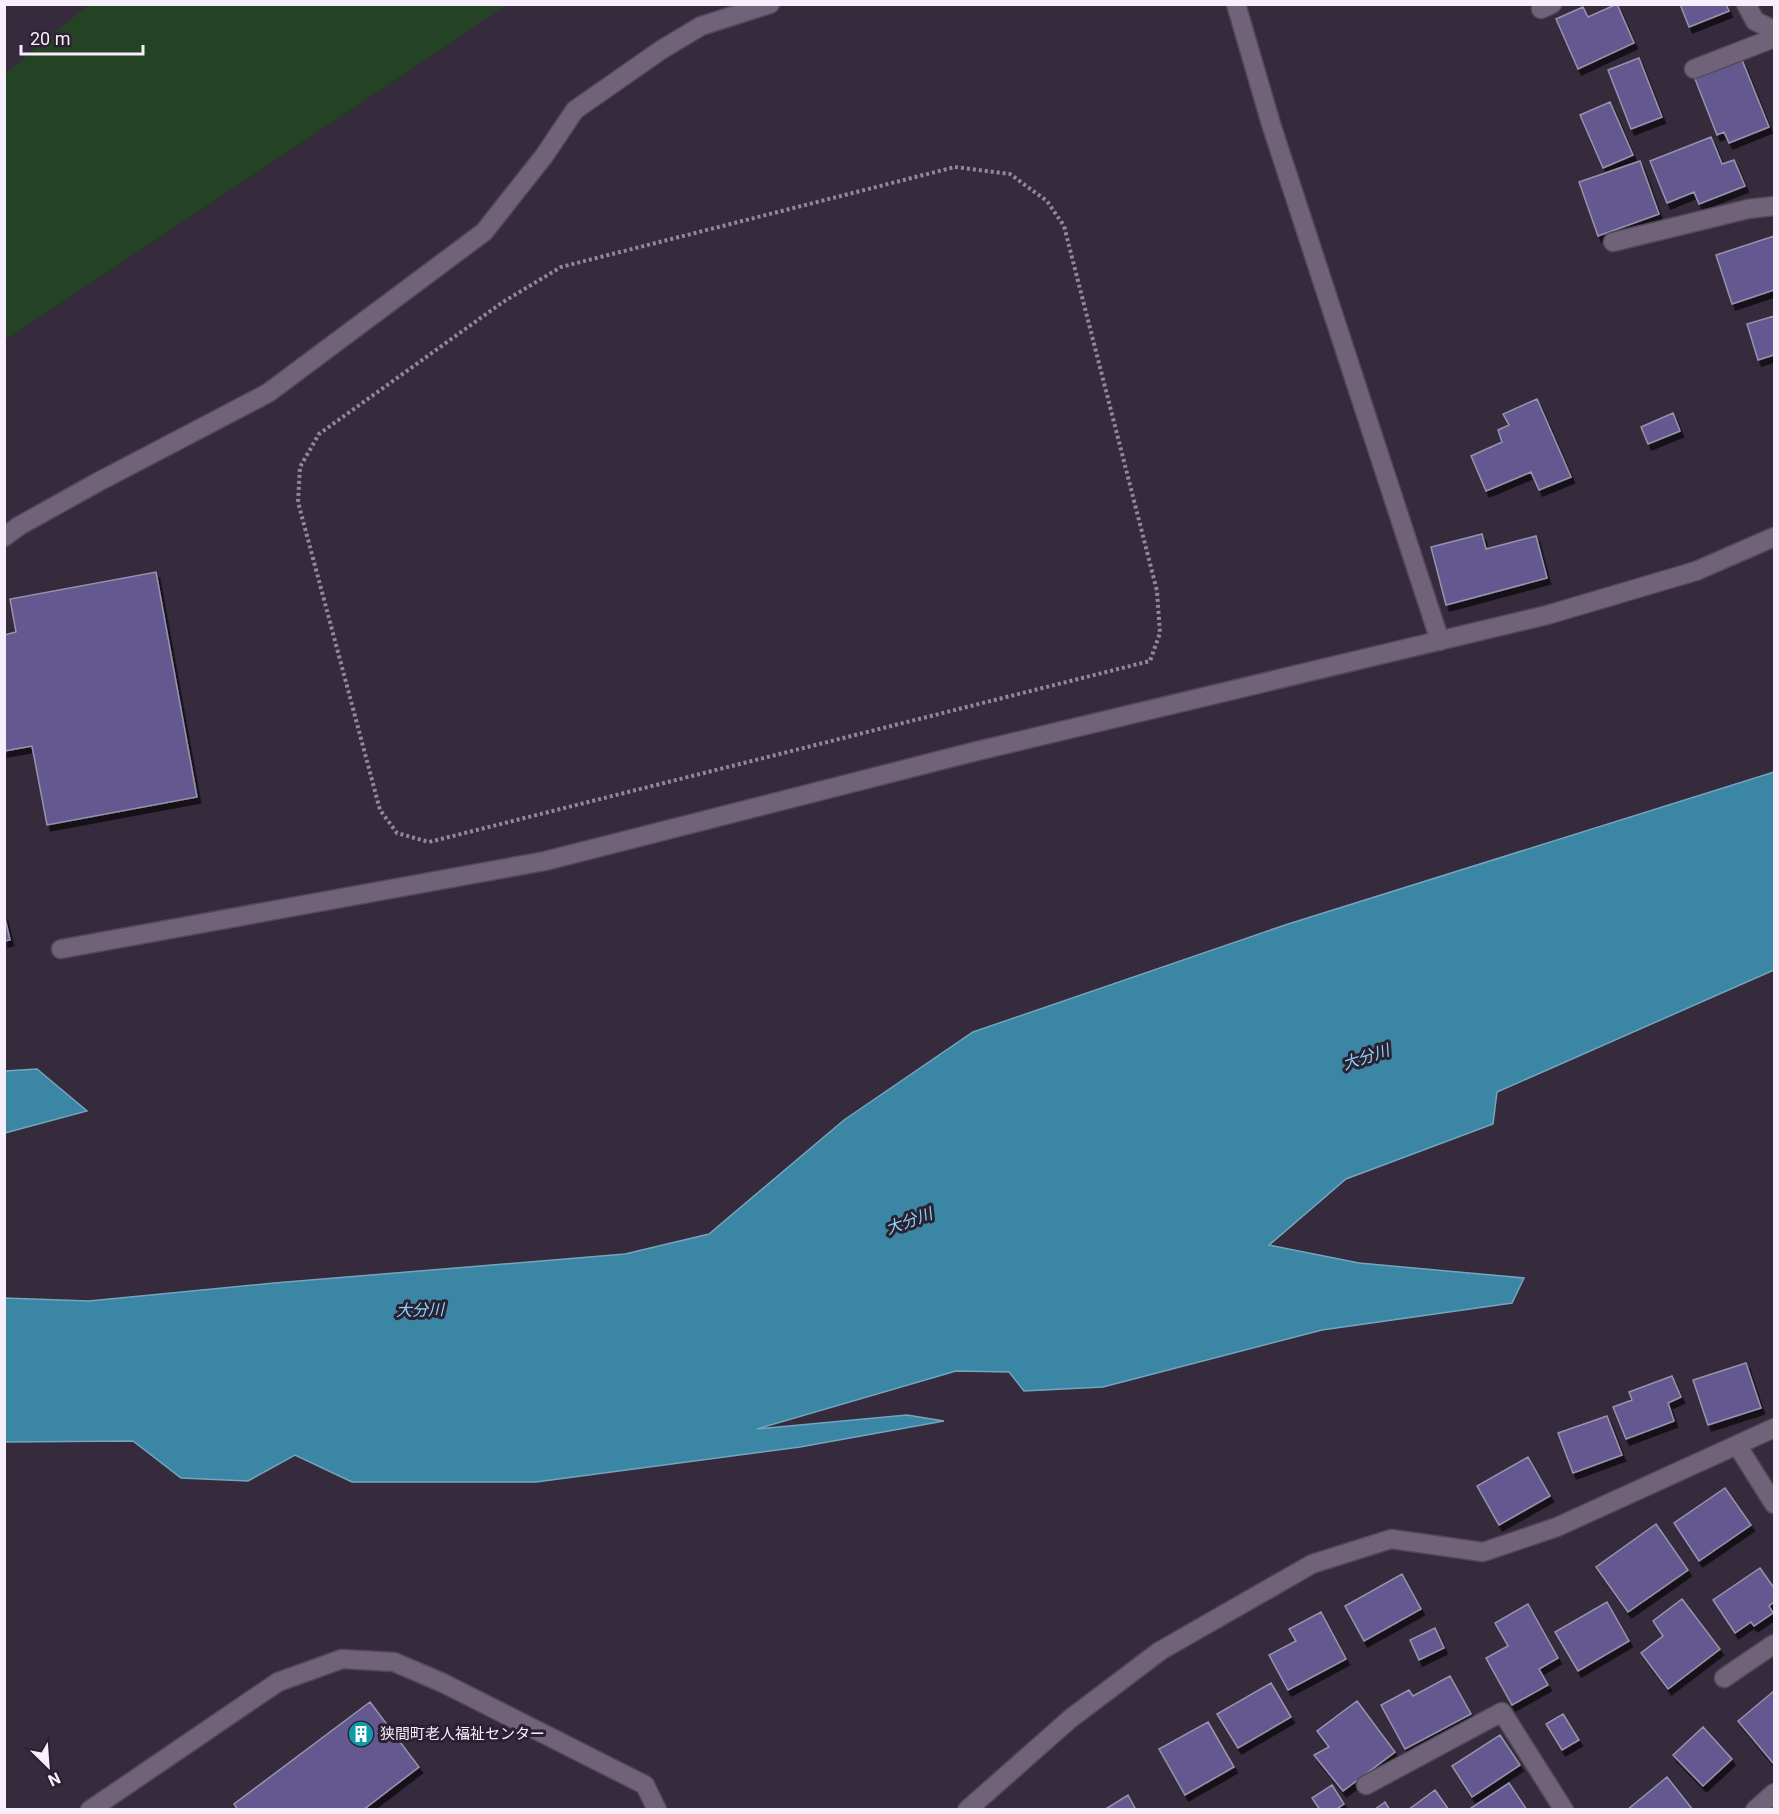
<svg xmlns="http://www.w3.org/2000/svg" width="1779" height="1814" font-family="Roboto,'Noto Sans JP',sans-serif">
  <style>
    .green { fill: #244324 }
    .water { fill: #3b86a4; stroke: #73a6be; stroke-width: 1.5 }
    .building { fill: #64598f; stroke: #9793ac; stroke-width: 1.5; filter: url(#shadow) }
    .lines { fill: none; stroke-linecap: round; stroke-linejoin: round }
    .minor-casing { stroke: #514858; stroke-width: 21 }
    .path { stroke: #928898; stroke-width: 4; stroke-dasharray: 3 3; stroke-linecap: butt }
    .minor { stroke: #706379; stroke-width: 18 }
    .labels { text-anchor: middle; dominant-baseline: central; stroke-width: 6; stroke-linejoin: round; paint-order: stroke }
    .poi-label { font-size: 15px; fill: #f7effc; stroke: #2c2133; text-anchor: start }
    .water-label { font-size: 16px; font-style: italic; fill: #88d9fc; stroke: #2c2133 }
  </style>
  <defs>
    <filter id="shadow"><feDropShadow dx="3.5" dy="6" stdDeviation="0" flood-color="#0009"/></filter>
  </defs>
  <rect width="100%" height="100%" fill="#362a3d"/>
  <path class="green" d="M89,4H505V5L405,74L5,340V74Z"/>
  <path class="water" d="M1774,772V970L1497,1092L1493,1124L1346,1179L1269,1245L1359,1263L1524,1278L1512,1303L1322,1330L1103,1387L1024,1391L1009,1372L956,1371L757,1429L907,1415L944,1421L800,1447L536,1482H352L295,1455L248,1481L181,1478L133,1441L5,1442V1298L89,1301L274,1283L625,1254L709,1234L844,1120L973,1032L1285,925Z
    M37,1069L87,1111L5,1133V1071Z"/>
  <path class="building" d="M1617,4L1634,43L1578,69L1556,19L1583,7L1588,17Z
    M1680,4H1726L1729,11L1689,27Z
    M1639,58L1662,117L1631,129L1608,70Z
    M1742,60L1769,127L1729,143L1724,132L1717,135L1695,79Z
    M1610,102L1633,155L1603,168L1580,115Z
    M1711,137L1722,164L1734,160L1745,186L1699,204L1694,192L1667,203L1650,161Z
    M1640,161L1659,214L1598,236L1579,182Z
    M1774,236V290L1732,304L1716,255Z
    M1774,316V355L1758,360L1747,324Z
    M1537,399L1571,477L1539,490L1531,472L1486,491L1471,456L1502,442L1498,430L1509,425L1503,414Z
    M1673,413L1680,431L1648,444L1641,427Z
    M1482,534L1486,549L1536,536L1547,578L1446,605L1431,547Z
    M156,572L197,797L47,825L32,746L4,751V635L16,632L10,599Z
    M4,914L10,940L4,941Z
    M1746,1363L1761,1408L1708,1425L1693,1380Z
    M1672,1376L1681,1397L1668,1403L1674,1421L1626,1439L1613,1407L1632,1400L1629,1392Z
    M1607,1416L1622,1455L1573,1473L1558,1433Z
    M1528,1457L1550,1496L1499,1525L1477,1486Z
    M1725,1488L1751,1525L1699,1561L1674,1523Z
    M1656,1524L1688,1570L1628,1612L1596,1567Z
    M1760,1568L1774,1588V1602L1769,1606L1773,1613L1754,1626L1751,1622L1735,1633L1713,1600Z
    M1402,1574L1421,1609L1364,1641L1345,1606Z
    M1682,1599L1720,1649L1668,1689L1641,1653L1663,1636L1653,1621Z
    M1607,1602L1629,1641L1578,1671L1555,1632Z
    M1528,1604L1558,1658L1539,1669L1548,1685L1512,1705L1486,1658L1508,1646L1495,1623Z
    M1321,1612L1346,1659L1288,1690L1269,1655L1296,1641L1289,1629Z
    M1435,1628L1444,1648L1419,1660L1410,1640Z
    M1450,1676L1471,1714L1405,1749L1381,1705L1409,1690L1413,1696Z
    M1271,1683L1291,1717L1238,1748L1217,1714Z
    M1774,1691V1762L1773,1763L1738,1721Z
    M1357,1701L1395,1752L1343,1791L1314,1755L1329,1747L1317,1731Z
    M370,1702L419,1767L363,1810H238L234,1804Z
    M1563,1714L1579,1740L1562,1750L1546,1724Z
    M1208,1722L1234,1767L1185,1795L1159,1749Z
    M1703,1727L1732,1759L1703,1786L1673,1755Z
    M1500,1735L1520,1765L1472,1797L1452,1766Z
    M1667,1777L1693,1810H1627Z
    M1509,1783L1527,1810H1472L1471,1808Z
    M1332,1785L1344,1804L1335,1810H1320L1312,1798Z
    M1435,1790L1449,1810H1408Z
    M1128,1795L1136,1810H1104Z
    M1385,1802L1390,1810H1374Z"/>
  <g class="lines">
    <g class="minor-casing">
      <path id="minor" d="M1236,4L1271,124L1440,641
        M1746,4L1755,21L1774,30
        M1541,9L1552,4
        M1694,69L1774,38
        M1613,242L1748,209L1774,206
        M4,537L19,526L98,482L268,393L484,232L544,156L575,110L661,50L701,26L770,4
        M61,949L545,861L973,752L1547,615L1696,571L1774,537
        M1737,1445L1774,1504
        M1724,1678L1774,1644
        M1366,1785L1502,1712L1564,1810
        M90,1810L278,1682L342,1659L394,1662L443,1683L645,1785L657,1810
        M967,1810L1070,1719L1160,1651L1312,1564L1391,1539L1483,1552L1557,1527L1774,1428
        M1755,1810L1774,1793"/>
    </g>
    <path class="path" d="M955,167L1010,174L1047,201L1064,226L1157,591L1160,633L1150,661L429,842L397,833L380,810L298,502L300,467L319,434L503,302L561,267Z"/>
    <use href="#minor" class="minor"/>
  </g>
  <defs>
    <g id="building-disc" transform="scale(1.35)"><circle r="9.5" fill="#0f9aa8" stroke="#2c2133"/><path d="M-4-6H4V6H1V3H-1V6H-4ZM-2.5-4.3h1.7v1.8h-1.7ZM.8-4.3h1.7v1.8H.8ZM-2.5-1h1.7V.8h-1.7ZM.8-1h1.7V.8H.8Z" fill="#fff"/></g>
  </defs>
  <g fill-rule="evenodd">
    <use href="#building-disc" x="361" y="1734"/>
  </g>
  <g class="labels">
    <g class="poi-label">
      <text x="380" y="1734">狭間町老人福祉センター</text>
    </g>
    <g class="water-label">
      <text transform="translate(1366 1057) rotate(-18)">大分川</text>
      <text transform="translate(909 1221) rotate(-20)">大分川</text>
      <text transform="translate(420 1310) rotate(-1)">大分川</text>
    </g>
  </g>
  <rect width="1779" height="1814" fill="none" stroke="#f7effc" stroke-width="12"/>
  <g transform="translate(48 1766) rotate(155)" stroke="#2c2133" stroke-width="4.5" paint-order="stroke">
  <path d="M0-4.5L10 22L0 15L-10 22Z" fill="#f7effc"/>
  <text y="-9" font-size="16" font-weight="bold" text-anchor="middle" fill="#f7effc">N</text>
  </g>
  <path d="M21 45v9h122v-9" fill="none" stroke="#f7effc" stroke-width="3"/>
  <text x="30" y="45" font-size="18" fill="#f7effc" stroke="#2c2133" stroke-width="4.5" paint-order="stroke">20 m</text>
</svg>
